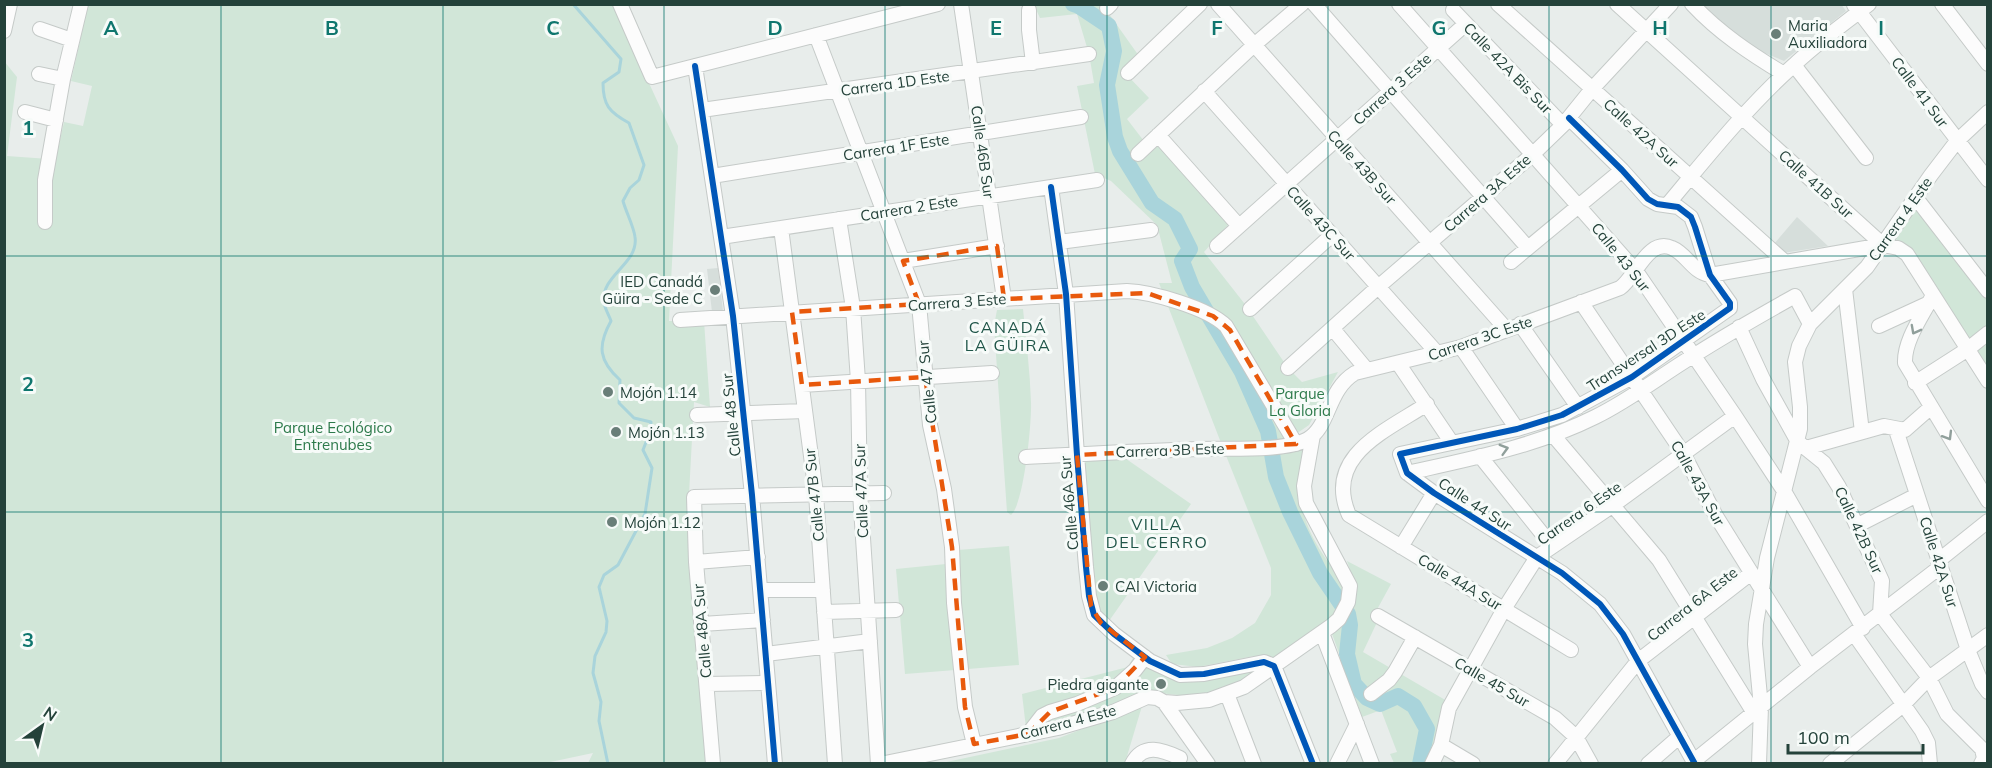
<svg xmlns="http://www.w3.org/2000/svg" width="1992" height="768" font-family="Mulish,sans-serif">
  <style>
    .built { fill: #d6dedb }
    .green { fill: #d1e6d8 }
    .lines { fill: none; stroke-linecap: round; stroke-linejoin: round }
    .stream { stroke: #a9d4db; stroke-width: 3 }
    .river { stroke: #a9d4db; stroke-width: 16 }
    .minor-casing { stroke: #c5cac8; stroke-width: 16 }
    .minor { stroke: #fcfcfc; stroke-width: 14 }
    .cycleway-casing { stroke: #f7fbf9; stroke-width: 10 }
    .cycleway { stroke: #0057b8; stroke-width: 6 }
    .oneway { stroke: #909f9b }
    .marked { fill: none; stroke: #e8590c; stroke-width: 4.5; stroke-dasharray: 12 8; stroke-linejoin: round }
    .grid { fill: none; stroke: #0f766e; stroke-width: 1.5; stroke-opacity: 0.55 }
    .poi-dot { fill: #697e78; stroke: #f7fbf9; stroke-width: 2 }
    .labels { text-anchor: middle; dominant-baseline: central; stroke-width: 6; stroke-linejoin: round; paint-order: stroke }
    .poi-label { font-size: 15px; fill: #24423a; stroke: #f7fbf9; text-anchor: start }
    .street-label { font-size: 15px; fill: #24423a; stroke: #f7fbf9 }
    .park-label { font-size: 15px; fill: #2d7a4b; stroke: #f7fbf9 }
    .neighbourhood-label { font-size: 16px; letter-spacing: 1.5px; fill: #1f5548; stroke: #f7fbf9 }
    .grid-label { font-size: 20px; text-anchor: middle; font-weight: bold; fill: #0f766e; stroke: #f7fbf9; stroke-width: 6; stroke-linejoin: round; paint-order: stroke }
  </style>
  <rect width="100%" height="100%" fill="#e8edeb"/>
  <path class="built" d="M1841,4L1846,11L1784,61L1755,49L1716,19L1701,5Z
    M1797,217L1828,246L1783,253L1774,244Z
    M718,268L723,311L712,312L707,269Z"/>
  <path class="green" d="M88,5H613L678,146L669,321H704L710,407L694,402L688,513L691,572L708,763H588L593,753L541,764L5,763L4,61L17,77L7,156L49,159L55,162L64,122L83,126L92,86L71,81Z
    M1034,5H1107V11L1139,56L1125,73L1149,98L1127,119L1150,149L1158,143L1229,224L1204,252L1244,303L1288,368L1302,382L1338,372L1309,425L1296,434L1307,446C1305,460 1299,477 1300,492C1302,528 1324,559 1347,585L1339,612L1276,660L1254,656L1198,667L1172,664L1166,655L1207,648L1232,638L1255,623L1271,595V568L1223,448L1159,283H1172L1157,225L1111,181L1095,174L1077,86L1094,83L1089,54L1077,14L1040,18Z
    M1915,207L1987,294V370L1892,242Z
    M1023,309C1026,340 1030,371 1031,402C1032,421 1024,504 1011,515L1007,512L994,326L997,310Z
    M1122,456L1191,504L1109,621C1099,611 1095,601 1092,587L1084,458Z
    M1009,546L1019,665L905,674L896,569L946,564L945,551Z
    M1347,561L1391,584L1374,615L1379,618L1363,652L1447,701L1441,732L1427,763H1394L1390,754L1397,752L1381,710L1362,717L1331,631L1353,578Z
    M1134,656L1160,673L1180,679L1267,666L1222,692L1188,696L1149,692L1111,706L1026,728L1022,694L1128,667Z
    M1142,706L1125,763L937,764L1059,738Z"/>
  <g class="lines">
    <path class="stream" d="M573,4L621,59L619,72L603,83C603,105 609,112 629,123L644,165L639,180L630,188L623,201C626,212 634,227 635,237C639,264 600,275 604,303C605,309 609,315 611,321C597,346 599,361 620,380L619,403L634,418L651,422L650,432L643,450L652,468L645,514L618,565L604,575L599,587L607,621L606,632L595,656L593,673L601,702L599,721L608,764"/>
    <path class="river" d="M1073,4L1079,6L1109,26L1114,51L1107,85L1115,137L1120,151L1152,203L1175,219L1190,249L1182,261L1192,287L1242,372L1268,431L1276,477L1290,512L1320,573L1348,614L1350,625L1347,654L1354,684L1367,698L1380,704L1398,696L1414,706L1427,729L1420,764"/>
    <g class="minor-casing">
      <path id="minor" d="M620,4L652,77L938,4
        M961,4L1004,299
        M1218,4L1507,330
        M1314,4L1528,248
        M1399,4L1636,271L1735,416L1784,491L1863,628
        M1498,4L1784,261
        M1617,4L1883,245L1898,248L1907,254L1988,381
        M1692,4C1719,33 1751,54 1784,74
        M1942,4L1988,64
        M1854,5L1988,180
        M1107,8L1111,4
        M1029,10V30L1033,63
        M1453,10L1563,125
        M40,29L72,40
        M4,31L10,4
        M816,35L919,304L930,425L944,489L952,547L954,603L965,707L974,744
        M1794,65L1866,158
        M695,66L733,316L752,495L775,764
        M1128,73L1200,4
        M39,74L63,79
        M1204,91L1438,354
        M702,110L1089,54
        M25,112L56,120
        M1569,118L1622,170L1648,199L1657,204L1678,207L1691,217L1695,227L1710,275L1730,303V308L1632,377L1562,415L1517,429L1400,454L1407,473L1434,493L1562,573L1600,604L1623,634L1695,764
        M1158,135L1239,226
        M1138,154L1254,45L1302,4
        M712,176L1081,117
        M1051,187L1066,294L1077,455L1086,567L1089,596L1094,615L1114,634L1150,661L1180,675L1204,674L1264,662L1274,666L1313,764
        M1916,198L1988,291
        M1668,204C1708,156 1747,107 1794,65C1817,43 1844,24 1869,4
        M839,219L853,308L858,381L860,493L878,764
        M45,222V180L63,79L81,4
        M781,228L816,494L835,764
        M721,237L1097,180
        M1059,242L1151,230
        M1217,246L1460,29
        M903,261L997,246
        M1511,262L1622,170
        M1845,289L1862,432
        M1933,295C1923,315 1904,340 1905,363L1988,501
        M1581,302L1683,453L1716,516L1810,667
        M1250,309L1332,235
        M680,320L1127,291C1152,292 1208,308 1226,326L1296,444
        M1520,324L1578,407
        M1879,326L1929,303
        M1739,327L1763,379L1798,442L1824,463L1839,487L1882,581L1880,614L1929,678L1947,714L1982,749L1984,758L1981,764
        M1333,329L1367,370
        M1461,347L1517,429
        M1398,363L1452,443
        M1288,368L1378,287L1532,155L1563,125L1592,89L1671,4
        M1915,383L1968,349L1988,333
        M802,385L992,373
        M1427,404C1386,431 1323,456 1349,515L1571,650
        M697,415L805,411
        M1896,430L1968,650L1982,684L1988,692
        M1553,435L1659,560L1754,713
        M1806,448L1884,426L1905,430L1930,408
        M1480,456L1552,546
        M1026,457C1084,454 1141,451 1199,449C1226,448 1286,452 1308,439C1330,426 1327,390 1355,373L1461,347L1620,288C1636,277 1648,237 1672,248C1687,254 1692,272 1710,275L1883,245
        M1407,473C1470,459 1537,446 1595,417C1630,400 1660,376 1693,356C1726,335 1761,315 1795,296L1810,324
        M1858,525L1917,495
        M1401,547L1434,493
        M1938,561L1988,521
        M696,562L758,557
        M760,590H823
        M824,612L896,610
        M1378,616L1555,718L1576,737L1591,764
        M702,624L763,620
        M1322,633L1372,764
        M1854,634L1922,731L1928,743L1930,764
        M766,654L870,641
        M707,684L768,683
        M1227,694L1254,764
        M1371,694L1389,680L1395,672L1415,637
        M1164,702L1208,764
        M1028,734L1042,716L1050,712L1077,704L1115,688L1135,670L1145,657
        M1441,745L1473,764
        M1694,761L1810,667L1940,567
        M713,764L696,562L694,497L884,493
        M880,764L1058,728L1113,712L1147,697L1157,698L1164,702L1177,703L1209,700L1244,687L1331,626L1339,619L1348,602L1350,586L1306,503L1304,486L1313,435
        M1132,764C1143,742 1163,750 1180,758
        M1337,764L1357,724
        M1432,764L1441,745L1449,708L1504,609L1537,557L1612,506L1735,416
        M1555,764L1638,661L1750,574
        M1648,764L1680,736
        M1759,764L1761,707L1755,644L1756,624L1767,558L1800,429V407L1795,362L1799,346L1810,324L1867,267L1931,175L1957,141L1988,112
        M1830,764L1903,705L1929,678L1988,635"/>
    </g>
    <use href="#minor" class="minor"/>
    <g class="cycleway-casing">
      <path id="cycleway" d="M695,66L733,316L752,495L775,764
        M1569,118L1622,170L1648,199L1657,204L1678,207L1691,217L1695,227L1710,275L1730,303V308L1632,377L1562,415L1517,429L1400,454L1407,473L1434,493L1562,573L1600,604L1623,634L1695,764
        M1051,187L1066,294L1077,455L1086,567L1089,596L1094,615L1114,634L1150,661L1180,675L1204,674L1264,662L1274,666L1313,764"/>
    </g>
    <use href="#cycleway" class="cycleway"/>
  </g>
  <defs><path id="oneway-chevron" d="M-2-3.5L2.5 0L-2 3.5" fill="none" stroke-width="1.6" stroke-linecap="round" stroke-linejoin="round" transform="scale(1.5)"/></defs>
  <g class="oneway">
    <use href="#oneway-chevron" transform="translate(1915 330) rotate(118)"/>
    <use href="#oneway-chevron" transform="translate(1948 436) rotate(59)"/>
    <use href="#oneway-chevron" transform="translate(1504 449) rotate(-16)"/>
  </g>
  <path class="marked" d="M997,246L1004,299L1147,293L1213,316L1230,330L1296,444L1077,455L1091,606L1101,623L1145,657L1115,688L1050,712L1028,734L974,744L965,707L952,547L925,377L802,385L792,312L919,304L903,261Z"/>
  <path class="grid" d="M221,4V764M443,4V764M664,4V764M885,4V764M1107,4V764M1328,4V764M1549,4V764M1771,4V764M4,256H1988M4,512H1988"/>
  <g class="poi-dot">
    <circle cx="1776" cy="34" r="6"/>
    <circle cx="715" cy="290" r="6"/>
    <circle cx="608" cy="392" r="6"/>
    <circle cx="616" cy="432" r="6"/>
    <circle cx="612" cy="522" r="6"/>
    <circle cx="1103" cy="586" r="6"/>
    <circle cx="1161" cy="684" r="6"/>
  </g>
  <g class="labels">
    <g class="poi-label">
      <text x="1788" y="25">Maria<tspan x="1788" dy="17">Auxiliadora</tspan></text>
      <text x="703" y="281" text-anchor="end">IED Canadá<tspan x="703" dy="17">Güira - Sede C</tspan></text>
      <text x="620" y="392">Mojón 1.14</text>
      <text x="628" y="432">Mojón 1.13</text>
      <text x="624" y="522">Mojón 1.12</text>
      <text x="1115" y="586">CAI Victoria</text>
      <text x="1149" y="684" text-anchor="end">Piedra gigante</text>
    </g>
    <g class="street-label">
      <text transform="translate(1508 68) rotate(46)">Calle 42A Bis Sur</text>
      <text transform="translate(895 83) rotate(-8)">Carrera 1D Este</text>
      <text transform="translate(1392 89) rotate(-42)">Carrera 3 Este</text>
      <text transform="translate(1920 92) rotate(53)">Calle 41 Sur</text>
      <text transform="translate(1641 133) rotate(42)">Calle 42A Sur</text>
      <text transform="translate(896 147) rotate(-9)">Carrera 1F Este</text>
      <text transform="translate(983 152) rotate(82)">Calle 46B Sur</text>
      <text transform="translate(1362 167) rotate(48)">Calle 43B Sur</text>
      <text transform="translate(1816 184) rotate(42)">Calle 41B Sur</text>
      <text transform="translate(1487 193) rotate(-41)">Carrera 3A Este</text>
      <text transform="translate(909 208) rotate(-9)">Carrera 2 Este</text>
      <text transform="translate(1900 219) rotate(-55)">Carrera 4 Este</text>
      <text transform="translate(1321 223) rotate(48)">Calle 43C Sur</text>
      <text transform="translate(1621 257) rotate(51)">Calle 43 Sur</text>
      <text transform="translate(957 302) rotate(-4)">Carrera 3 Este</text>
      <text transform="translate(1480 338) rotate(-19)">Carrera 3C Este</text>
      <text transform="translate(1646 350) rotate(-33)">Transversal 3D Este</text>
      <text transform="translate(927 382) rotate(-96)">Calle 47 Sur</text>
      <text transform="translate(731 415) rotate(-96)">Calle 48 Sur</text>
      <text transform="translate(1170 450) rotate(-2)">Carrera 3B Este</text>
      <text transform="translate(1698 483) rotate(61)">Calle 43A Sur</text>
      <text transform="translate(861 491) rotate(-92)">Calle 47A Sur</text>
      <text transform="translate(814 495) rotate(-96)">Calle 47B Sur</text>
      <text transform="translate(1069 503) rotate(-95)">Calle 46A Sur</text>
      <text transform="translate(1475 504) rotate(33)">Calle 44 Sur</text>
      <text transform="translate(1579 513) rotate(-35)">Carrera 6 Este</text>
      <text transform="translate(1859 530) rotate(65)">Calle 42B Sur</text>
      <text transform="translate(1939 562) rotate(72)">Calle 42A Sur</text>
      <text transform="translate(1460 582) rotate(31)">Calle 44A Sur</text>
      <text transform="translate(1692 604) rotate(-38)">Carrera 6A Este</text>
      <text transform="translate(702 631) rotate(-95)">Calle 48A Sur</text>
      <text transform="translate(1492 682) rotate(30)">Calle 45 Sur</text>
      <text transform="translate(1068 722) rotate(-15)">Carrera 4 Este</text>
    </g>
    <g class="park-label">
      <text x="1300" y="393">Parque<tspan x="1300" dy="17">La Gloria</tspan></text>
      <text x="333" y="427">Parque Ecológico<tspan x="333" dy="17">Entrenubes</tspan></text>
    </g>
    <g class="neighbourhood-label">
      <text x="1008" y="327">CANADÁ<tspan x="1008" dy="18">LA GÜIRA</tspan></text>
      <text x="1157" y="524">VILLA<tspan x="1157" dy="18">DEL CERRO</tspan></text>
    </g>
  </g>
  <g class="grid-label">
    <text x="111" y="35">A</text>
    <text x="332" y="35">B</text>
    <text x="553" y="35">C</text>
    <text x="775" y="35">D</text>
    <text x="996" y="35">E</text>
    <text x="1217" y="35">F</text>
    <text x="1439" y="35">G</text>
    <text x="1660" y="35">H</text>
    <text x="1881" y="35">I</text>
    <text x="28" y="135">1</text>
    <text x="28" y="391">2</text>
    <text x="28" y="647">3</text>
  </g>
  <rect width="1992" height="768" fill="none" stroke="#24423a" stroke-width="12"/>
  <g transform="translate(42 726) rotate(34)" stroke="#f7fbf9" stroke-width="4.5" paint-order="stroke">
  <path d="M0-4.5L10 22L0 15L-10 22Z" fill="#24423a"/>
  <text y="-9" font-size="16" font-weight="bold" text-anchor="middle" fill="#24423a">N</text>
  </g>
  <path d="M1788 744v9h135v-9" fill="none" stroke="#24423a" stroke-width="3"/>
  <text x="1797" y="744" font-size="18" fill="#24423a" stroke="#f7fbf9" stroke-width="4.5" paint-order="stroke">100 m</text>
</svg>
